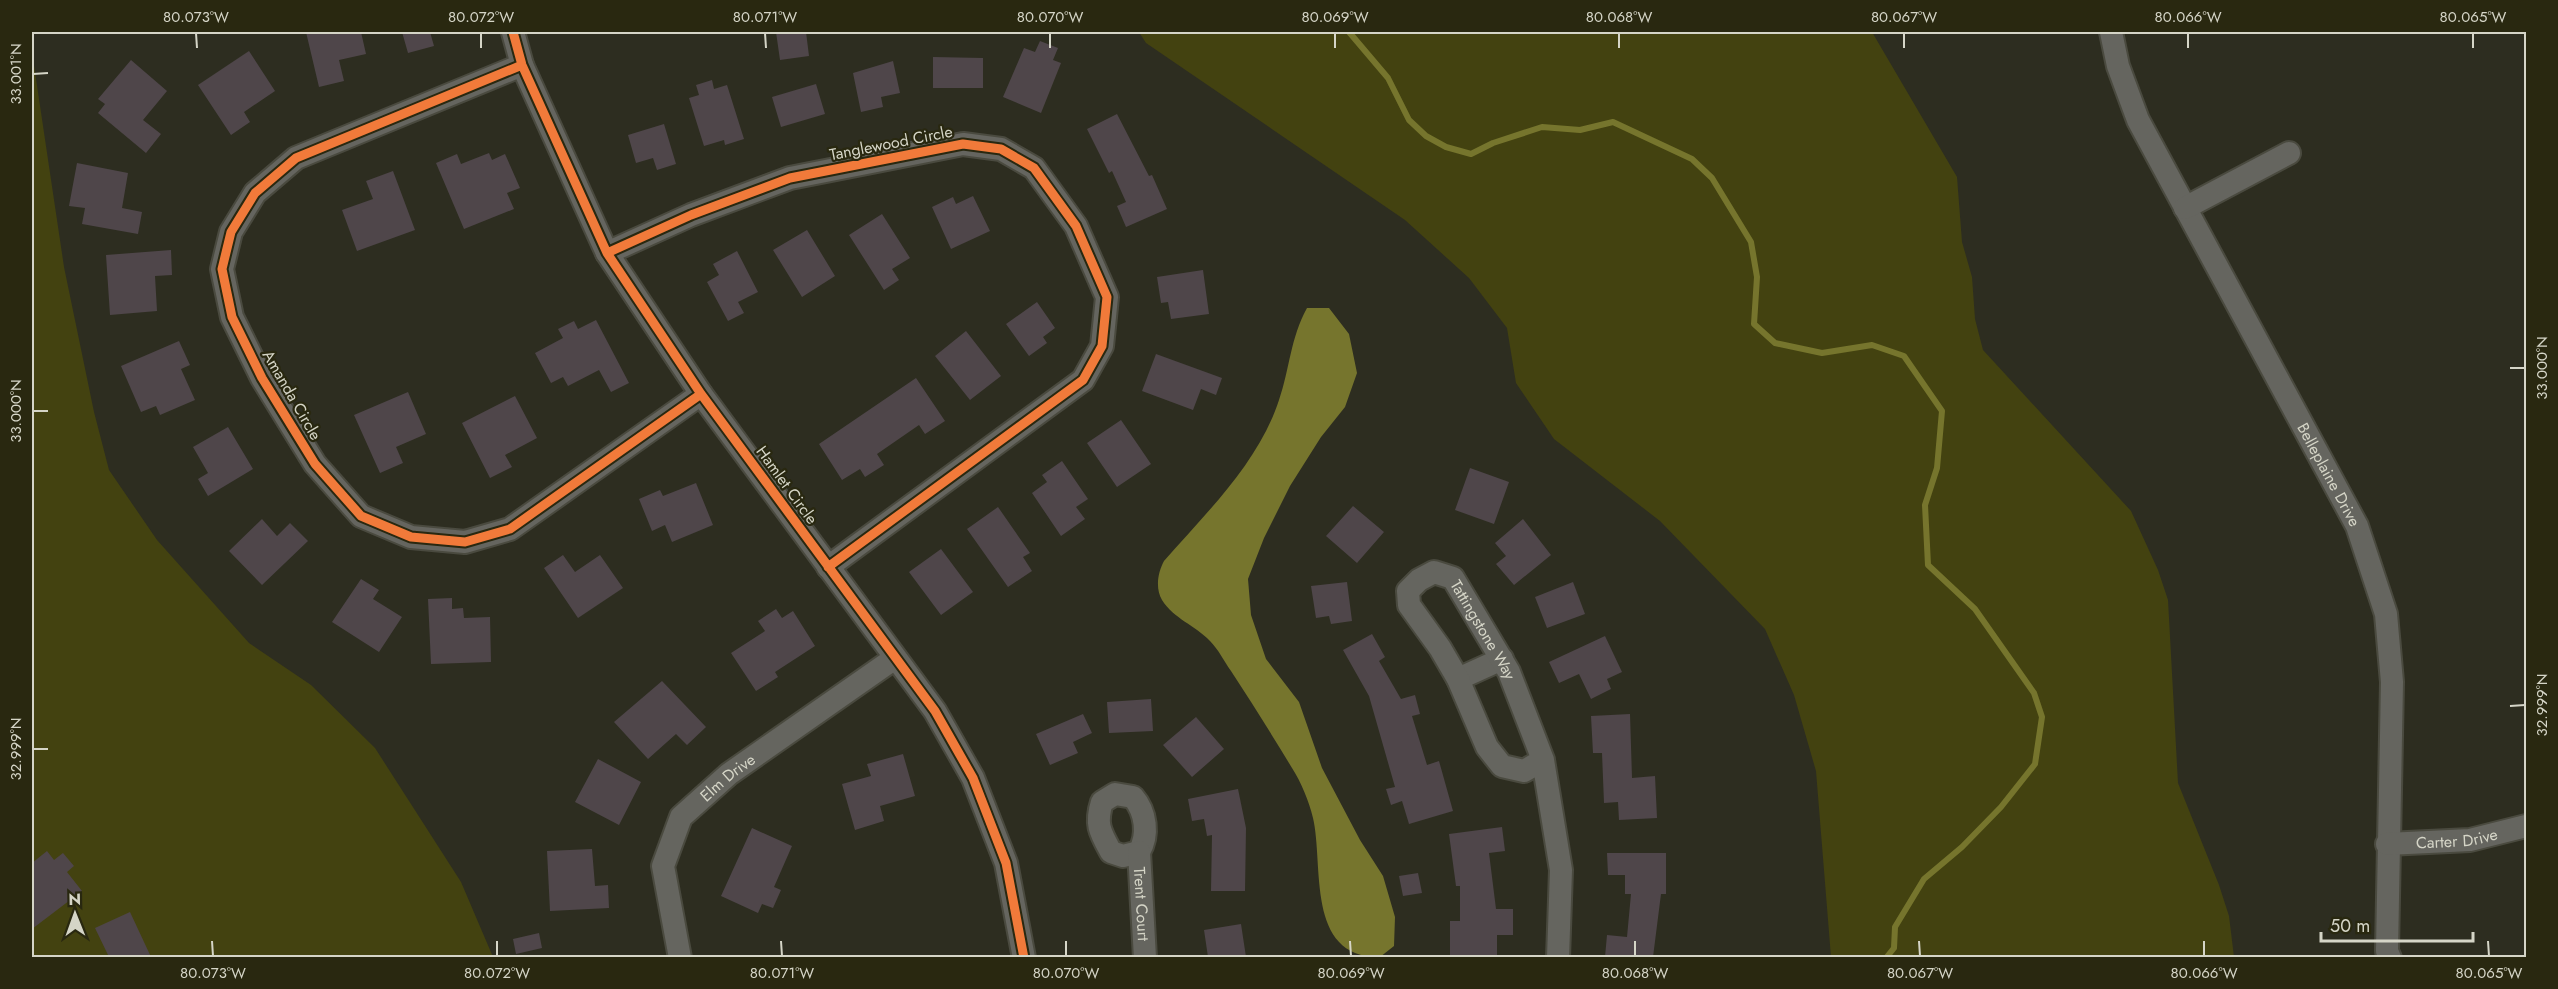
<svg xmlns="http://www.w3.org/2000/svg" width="2558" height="989" font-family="Jost,sans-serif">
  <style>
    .green { fill: #434210 }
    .water { fill: #76752d }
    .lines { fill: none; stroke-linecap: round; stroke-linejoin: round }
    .stream { stroke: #76752d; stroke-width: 6 }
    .building { fill: #4f464a }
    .minor-casing { stroke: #4a4a3f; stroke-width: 26 }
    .minor { stroke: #65655f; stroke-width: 22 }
    .cycleway-casing { stroke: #292810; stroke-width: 13 }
    .cycleway { stroke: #f17a3a; stroke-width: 9 }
    .ticks { fill: none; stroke: #d5d5c7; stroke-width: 2 }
    .labels { text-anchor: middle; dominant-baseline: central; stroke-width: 4.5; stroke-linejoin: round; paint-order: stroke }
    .street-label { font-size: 16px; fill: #d5d5c7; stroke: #292810 }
    .neatline { fill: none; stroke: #d5d5c7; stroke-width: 2 }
    .ticks-label { font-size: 15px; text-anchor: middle; fill: #d5d5c7 }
  </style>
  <rect width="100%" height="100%" fill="#2d2d20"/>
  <path class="green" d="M1139,32H1872L1957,177L1962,242L1972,277L1975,319L1983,350L2131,511L2158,570L2168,600L2178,783L2219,885L2229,916L2234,957H1831L1816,771L1794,695L1765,629L1660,521L1554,439L1516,383L1507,328L1469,278L1405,220L1146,43Z
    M32,52L64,267L94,412L109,470L157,540L249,643L311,685L375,748L461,882L493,957H32Z"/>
  <path class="water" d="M1307,308H1329L1349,334L1357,373L1345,407L1321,437L1290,486L1264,538L1248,579L1251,615L1266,659L1299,702L1322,768L1360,840L1383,876L1395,917L1394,946L1380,957C1305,958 1324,865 1313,818C1309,801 1301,782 1292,768C1272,735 1252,703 1231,671C1224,661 1218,649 1210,641C1195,625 1174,619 1162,600C1155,588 1158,572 1164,561C1206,513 1259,462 1279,400C1290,368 1290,339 1307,308Z"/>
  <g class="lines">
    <path class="stream" d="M1349,32L1388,78L1409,120L1426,136L1446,147L1471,154L1493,143L1542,127L1580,130L1613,122L1692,159L1712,178L1751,242L1757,277L1754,324L1775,343L1822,353L1872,345L1904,356L1942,411L1937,468L1925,505L1928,565L1975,609L2034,693L2042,717L2035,764L2001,807L1962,847L1924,879L1895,927L1894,948L1886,958"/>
  </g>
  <path class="building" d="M306,32H361L366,54L339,60L344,81L319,87Z
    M402,32H430L434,46L408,53Z
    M776,32H806L809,56L780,60Z
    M1040,41L1058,48L1053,60L1061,63L1041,113L1003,97L1024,48L1035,52Z
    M249,51L275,91L244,112L250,122L231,135L198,85Z
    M933,57L983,58V88H933Z
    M131,60L167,91L143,120L161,134L146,153L98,113L105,104L98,99Z
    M893,61L900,93L881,97L883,107L861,112L853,73Z
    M712,80L714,89L727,85L744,139L725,145L724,140L704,146L689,98L699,95L696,85Z
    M816,84L825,114L781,127L772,97Z
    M1117,114L1149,176L1152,175L1167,209L1126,227L1117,206L1126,202L1112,171L1109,173L1087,129Z
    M664,124L676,164L657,170L653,158L636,163L628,135Z
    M489,153L492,160L505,154L520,188L507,193L514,209L464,229L436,163L457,154L461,164Z
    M77,163L128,173L122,208L142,212L138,234L82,224L85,208L69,206Z
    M393,171L415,230L357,251L342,210L373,199L366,181Z
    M973,196L990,231L951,249L932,207L953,197L956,204Z
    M882,214L910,258L892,269L899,280L884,290L849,235Z
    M807,230L835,276L802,297L773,250Z
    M171,250L172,275L155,276L157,311L110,315L106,255Z
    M737,251L758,292L738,302L744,313L728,321L707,282L719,275L713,264Z
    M1203,270L1209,314L1171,319L1168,302L1161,303L1157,277Z
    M1037,302L1055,328L1043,337L1047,343L1029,356L1006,324Z
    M596,320L629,383L611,392L599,370L568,386L563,377L551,383L535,353L563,338L558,329L574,321L578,329Z
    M966,331L1001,376L970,400L935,356Z
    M179,341L190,365L181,369L195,400L160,415L156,406L141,412L121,366Z
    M1156,354L1222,378L1216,395L1201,389L1193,410L1142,391Z
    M916,378L945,421L925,434L919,425L877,454L884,465L865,477L860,469L842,480L819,444Z
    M408,392L426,434L396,447L403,463L380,473L354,415Z
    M515,396L537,438L505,455L512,467L490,478L462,423Z
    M1121,420L1151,464L1117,487L1087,443Z
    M228,427L253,469L208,496L198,479L208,473L193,447Z
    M1062,461L1088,499L1076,507L1085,519L1061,536L1032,493L1047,482L1042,475Z
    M1470,468L1509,482L1494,524L1455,510Z
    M696,483L713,525L672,542L665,525L652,531L639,499L660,490L663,496Z
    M1353,506L1384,532L1357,563L1326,536Z
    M998,507L1030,553L1023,557L1032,571L1008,587L967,529Z
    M262,519L277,536L290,523L308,541L262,585L229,551Z
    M1523,519L1551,555L1514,585L1496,564L1506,556L1495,543Z
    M941,549L973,592L941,615L909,572Z
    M563,555L575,572L600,555L623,588L578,618L544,568Z
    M361,579L379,590L373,599L402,617L379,652L332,622Z
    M1347,582L1352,621L1331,624L1329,616L1316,618L1311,586Z
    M1573,582L1585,614L1547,628L1535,597Z
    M452,598V609L463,608L464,618L490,617L491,662L431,664L428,599Z
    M776,609L782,618L793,611L815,646L775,672L778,677L756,691L731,653L765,631L758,621Z
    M1372,634L1385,657L1379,661L1401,699L1415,695L1420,714L1412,716L1427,765L1439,761L1453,811L1409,824L1402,801L1391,805L1386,789L1395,787L1369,696L1343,650Z
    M1605,636L1622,672L1607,679L1611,689L1591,699L1579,674L1559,683L1549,662Z
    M662,681L706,727L687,745L676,734L648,759L614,722Z
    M1151,699L1153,731L1109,733L1107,702Z
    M1083,714L1092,733L1073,742L1078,753L1050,765L1036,734Z
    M1630,714L1632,778L1655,776L1657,818L1619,820L1618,802L1604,803L1602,753H1593L1591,716Z
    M1196,717L1224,749L1192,777L1163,745Z
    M903,754L915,796L880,806L884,821L855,830L842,784L871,776L867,764Z
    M598,759L641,782L619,825L575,802Z
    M1238,789L1246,828L1245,891H1211L1212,835L1207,836L1204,819L1192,821L1188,799Z
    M1502,827L1505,851L1489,853L1496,909H1513V935H1497V957H1450V921H1460V886H1456L1449,834Z
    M752,828L792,846L774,887L781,890L773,908L762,904L758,913L721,896Z
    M592,849L595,886L608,885L609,908L550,911L547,851Z
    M47,851L54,860L63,853L74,866L67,872L82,891L32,929V863Z
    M1607,853H1666V894H1661L1653,957H1605L1607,935L1627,937L1631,894H1625V875H1608Z
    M1418,873L1422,893L1403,896L1399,876Z
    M130,912L151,957H109L95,928Z
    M1241,924L1246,957H1208L1204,930Z
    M539,933L542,948L516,954L513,939Z"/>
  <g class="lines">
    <g class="minor-casing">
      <g id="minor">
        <path d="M513,32L522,65L607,253L701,394L935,711L973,778L1006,863L1024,958"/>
        <path id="s1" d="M2111,32L2118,66L2138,120L2357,526L2386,614L2392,682L2387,951L2390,958"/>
        <path d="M522,65L296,158L255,193L231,232L222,269L232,317L262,378L315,464L361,516L411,537L465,542L510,529L701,394"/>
        <path d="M2185,208L2289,153"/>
        <path d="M607,253L691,215L790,178L963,144L1001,149L1034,168L1076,226L1107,297L1102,346L1083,380L828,567"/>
        <path d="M1458,679L1502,659"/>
        <path id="s2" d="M1543,760L1524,771L1502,766L1487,747L1458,679L1440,648L1409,605L1408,591L1419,580L1434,572L1453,578L1509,672L1543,760L1561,870L1558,958"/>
        <path d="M1115,794L1133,797C1146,812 1149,835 1139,852L1123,856L1111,852C1100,832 1095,824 1102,802Z"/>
        <path id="s3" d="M2387,844L2470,840L2526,826"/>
        <path id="s4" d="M1139,852L1145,958"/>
        <path id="s5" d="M680,958L663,866L681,817L729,774L895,658"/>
      </g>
    </g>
    <use href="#minor" class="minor"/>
    <g class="cycleway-casing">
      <path id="cycleway" d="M513,32L522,65L607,253L701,394L935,711L973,778L1006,863L1024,958
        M522,65L296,158L255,193L231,232L222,269L232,317L262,378L315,464L361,516L411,537L465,542L510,529L701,394
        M607,253L691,215L790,178L963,144L1001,149L1034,168L1076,226L1107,297L1102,346L1083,380L828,567"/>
    </g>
    <use href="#cycleway" class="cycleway"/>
  </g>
  <path class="ticks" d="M196,33L197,48M481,33V48M765,33L766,48M1050,33V48M1335,33V48M1619,33V48M1904,33V48M2188,33V48M2473,33V48M33,74L48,73M2510,368H2525M33,411H48M2510,706L2525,705M33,749H48M212,941L213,956M497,941V956M781,941L782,956M1066,941V956M1350,941L1351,956M1635,941V956M1919,941L1920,956M2204,941V956M2488,941L2489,956"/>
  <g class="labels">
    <g class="street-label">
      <text transform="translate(891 143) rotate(-11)">Tanglewood Circle</text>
      <text transform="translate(292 395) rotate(60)">Amanda Circle</text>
      <text stroke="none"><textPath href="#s1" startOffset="495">Belleplaine Drive</textPath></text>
      <text transform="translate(787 485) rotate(54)">Hamlet Circle</text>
      <text stroke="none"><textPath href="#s2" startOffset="358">Tattingstone Way</textPath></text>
      <text stroke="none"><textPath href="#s5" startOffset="207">Elm Drive</textPath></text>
      <text stroke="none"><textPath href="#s3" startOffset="70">Carter Drive</textPath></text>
      <text stroke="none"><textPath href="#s4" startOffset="52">Trent Court</textPath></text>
    </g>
  </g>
  <rect width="2558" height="989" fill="none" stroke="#292810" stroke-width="66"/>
  <g transform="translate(75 914) rotate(359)" stroke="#292810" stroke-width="4.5" paint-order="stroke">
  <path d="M0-4.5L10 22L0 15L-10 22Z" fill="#d5d5c7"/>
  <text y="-9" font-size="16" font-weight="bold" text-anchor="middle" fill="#d5d5c7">N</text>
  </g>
  <path d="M2321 932v9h152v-9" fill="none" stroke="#d5d5c7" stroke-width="3"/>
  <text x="2330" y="932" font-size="18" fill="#d5d5c7" stroke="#292810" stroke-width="4.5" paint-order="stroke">50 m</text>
  <rect x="33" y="33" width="2492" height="923" class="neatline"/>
  <g class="ticks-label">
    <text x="196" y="22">80.073°W</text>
    <text x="481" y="22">80.072°W</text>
    <text x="765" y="22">80.071°W</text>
    <text x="1050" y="22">80.070°W</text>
    <text x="1335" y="22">80.069°W</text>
    <text x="1619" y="22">80.068°W</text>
    <text x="1904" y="22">80.067°W</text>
    <text x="2188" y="22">80.066°W</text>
    <text x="2473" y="22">80.065°W</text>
    <text transform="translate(16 74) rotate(-90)" y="5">33.001°N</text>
    <text transform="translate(2542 368) rotate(-90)" y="5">33.000°N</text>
    <text transform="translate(16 411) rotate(-90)" y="5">33.000°N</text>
    <text transform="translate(2542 705) rotate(-90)" y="5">32.999°N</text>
    <text transform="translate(16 749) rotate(-90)" y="5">32.999°N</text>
    <text x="213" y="978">80.073°W</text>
    <text x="497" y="978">80.072°W</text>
    <text x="782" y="978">80.071°W</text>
    <text x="1066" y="978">80.070°W</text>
    <text x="1351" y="978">80.069°W</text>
    <text x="1635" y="978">80.068°W</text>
    <text x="1920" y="978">80.067°W</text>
    <text x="2204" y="978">80.066°W</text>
    <text x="2489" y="978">80.065°W</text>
  </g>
</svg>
